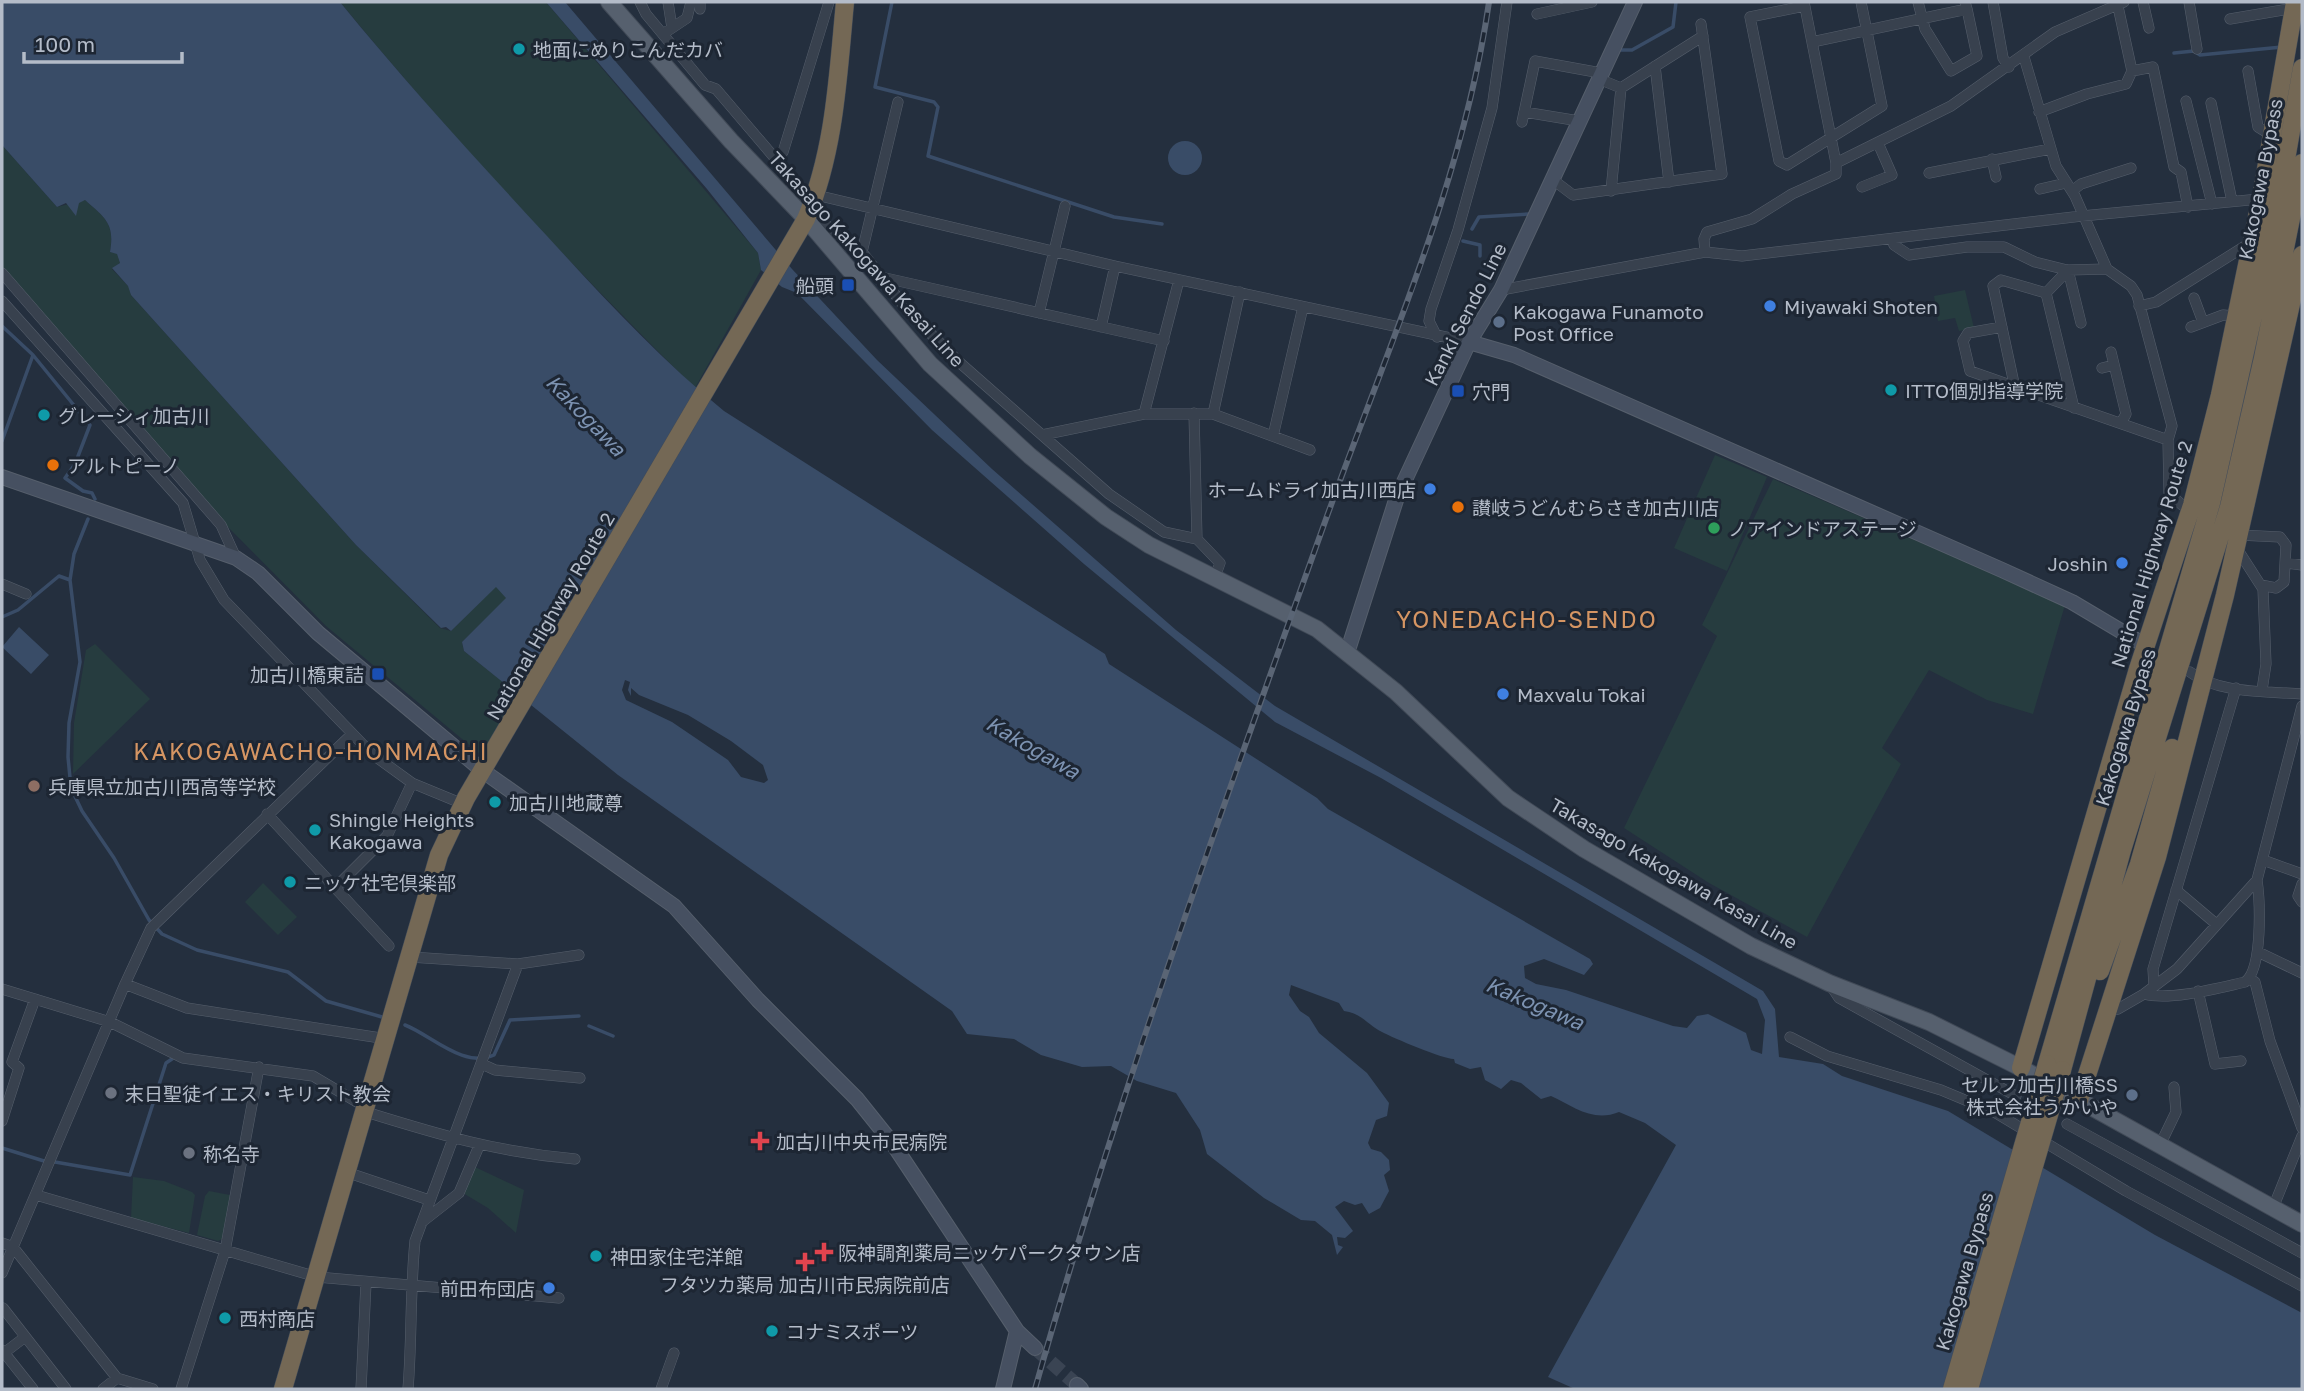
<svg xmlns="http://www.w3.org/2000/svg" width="2304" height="1391" font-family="'Golos Text','Noto Sans JP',sans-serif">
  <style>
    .green { fill: #263c3f }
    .water { fill: #394c67; fill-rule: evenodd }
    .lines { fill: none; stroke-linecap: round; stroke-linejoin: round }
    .stream { stroke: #394c67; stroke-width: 3.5 }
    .secondary-tunnel { stroke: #3a4453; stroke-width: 14; stroke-dasharray: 14 7; stroke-linecap: butt }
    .street-casing { stroke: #565f6c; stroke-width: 11 }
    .secondary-casing { stroke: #565f6c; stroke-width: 16 }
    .primary-casing { stroke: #414a57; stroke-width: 18 }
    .highway-casing { stroke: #434c59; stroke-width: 19 }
    .street { stroke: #38414e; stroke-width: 10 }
    .secondary { stroke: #465061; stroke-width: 14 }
    .primary { stroke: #56606e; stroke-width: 16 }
    .highway { stroke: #746855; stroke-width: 18 }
    .rail-casing { stroke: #5a6575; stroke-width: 6 }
    .rail { stroke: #1d2633; stroke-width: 3.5; stroke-dasharray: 10; stroke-linecap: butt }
    .highway-bridge-casing { stroke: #434c59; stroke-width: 19; stroke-linecap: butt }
    .highway-bridge { stroke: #746855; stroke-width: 18 }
    .culture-dot { fill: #0f9aa8; stroke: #1d2633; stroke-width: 2.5 }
    .transit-dot { fill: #1a4fb4; stroke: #1d2633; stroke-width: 2.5 }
    .shop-dot { fill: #3f7fe0; stroke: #1d2633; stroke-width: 2.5 }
    .service-dot { fill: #5c6f8a; stroke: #1d2633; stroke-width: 2.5 }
    .food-dot { fill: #e8710a; stroke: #1d2633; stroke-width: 2.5 }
    .leisure-dot { fill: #2e9e5b; stroke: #1d2633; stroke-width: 2.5 }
    .education-dot { fill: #8d6e63; stroke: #1d2633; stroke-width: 2.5 }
    .worship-dot { fill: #6b7280; stroke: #1d2633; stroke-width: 2.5 }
    .health-dot { fill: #e0444e; stroke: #1d2633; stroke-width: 2.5 }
    .labels { text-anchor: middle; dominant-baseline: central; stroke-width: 6; stroke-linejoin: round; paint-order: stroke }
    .poi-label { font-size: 19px; fill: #b4bcc9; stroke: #1d2633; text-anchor: start }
    .street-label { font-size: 19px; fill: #b4bcc9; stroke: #1d2633 }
    .water-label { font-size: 21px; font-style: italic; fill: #7c92b1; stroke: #1d2633 }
    .quarter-label { font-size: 23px; letter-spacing: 2px; fill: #d59563; stroke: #1d2633 }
  </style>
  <rect width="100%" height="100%" fill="#242f3e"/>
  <path class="green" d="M340,2H546L758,253L761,270L695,388C570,265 451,137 340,2Z
    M2,145L57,207L85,200C105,218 115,223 110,252L117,253L120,263L112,269L129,287L131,295L356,545L440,628L451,631L496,586L507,598L462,642L464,651L522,697L485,758L326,626L222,521L2,271Z
    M1965,290L1974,328L1959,331L1955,318L1938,321L1934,296Z
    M1715,455L1767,477L1727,571L1674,548Z
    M1773,479L2065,605L2033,714L1987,700L1929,670L1882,748L1901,764L1807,937L1709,883L1624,828L1717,636L1702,625Z
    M95,644L150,699L73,774L74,723L86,650Z
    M263,883L297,917L278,935L245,902Z
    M475,1167L524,1190L516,1233L488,1208L463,1193Z
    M133,1177L164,1181L192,1192L195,1195L189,1233L131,1218Z
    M209,1191L230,1195L222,1239L218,1241L197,1235L205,1196Z"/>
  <path class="water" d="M2,2H340C406,83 476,159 547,236C603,297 660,359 724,411L1105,654L1109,664L1317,798L1328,809L1590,959L1593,964L1584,975L1544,959L1524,966L1525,978L1536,984L1566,990L1673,1026L1687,1028L1697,1016L1708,1014L1746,1033L1751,1050L1762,1054L1765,1020L1757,999L1381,778L1275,722L1084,564L932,430L797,293L782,287L761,270L758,253L707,189L546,2H565L792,269L877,360L992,469L1176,630L1275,706L1763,991L1775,1009L1779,1057L1823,1064L1842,1076L1948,1111L2155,1235L2302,1313V1389H1575L1548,1377L1676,1145L1645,1123L1619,1112C1593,1123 1573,1106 1551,1096L1541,1099L1521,1083L1511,1080L1501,1089L1485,1080L1481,1067L1470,1069L1455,1063L1454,1059C1446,1060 1393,1038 1382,1032C1368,1025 1361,1013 1344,1011L1339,1003L1291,985L1289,995L1300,1011L1309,1017L1319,1033L1367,1073L1389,1103L1387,1116L1376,1120L1368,1143L1371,1149L1381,1152L1389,1160L1390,1170L1384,1175L1389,1191L1380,1208L1369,1214L1362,1203L1355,1205L1344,1201L1335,1207L1353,1231L1345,1238L1337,1237L1338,1245L1343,1247L1337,1255L1332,1235L1315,1221L1301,1220L1264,1198L1207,1154L1200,1130L1176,1093L1137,1081L1111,1066L1082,1067L1041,1055L1014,1039L967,1034L952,1011L618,775L464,651L462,642L506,598L496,587L451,631L446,627L441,628L356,545L131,295L128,286L112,268L120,263L117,254L110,252C115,223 105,218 85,200L79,203L76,216L66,203L57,207L2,145ZM625,680L630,682L628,690L631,696V688L639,695L688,715L731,741L763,765L768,780L764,783L741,777L728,760L672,722L626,700L622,690Z
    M1168 158a17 17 0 1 1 34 0a17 17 0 1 1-34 0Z
    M19,627L49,655L31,674L2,647Z"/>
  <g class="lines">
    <path class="stream" d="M892,2L875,87L934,102L938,107L928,156L1114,217L1162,224
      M1620,50H1632L1673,27L1676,2
      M2174,53L2194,51L2200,55L2282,47
      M1472,229L1479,217L1530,214
      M1463,241L1480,245V256
      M2,326L33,355L2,441
      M33,355L90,425L75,464L65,478L83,491L92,493L95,499
      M88,519L74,554L70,580L80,662L69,723L68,757L71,788L82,811L114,858L149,920L162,934L197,950L288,972L326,1001L382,1017
      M2,617L18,610L59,576L70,580
      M405,1025C431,1035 464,1069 494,1055L510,1020L579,1016
      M589,1026L613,1036
      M2,1148L44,1161
      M55,1162L130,1175L166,1063L172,1059"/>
    <path class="secondary-tunnel" d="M1035,1348L1077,1385"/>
    <g class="street-casing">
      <path id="street" d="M640,2L646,14L705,85L716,89L802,190L816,195L1115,266L1469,342
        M700,2V9
        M1918,2L1925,29L1951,71L1977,56L1967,9
        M1993,2L2003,58L2009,67
        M2117,2L2132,71L2153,67L2174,167L2181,172L2188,207
        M2143,2L2149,28
        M2189,2L2197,49
        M1804,6L1750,17L1779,161L1787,165L1882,106L1861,2
        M1537,14L1592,2
        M2230,19L2289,9
        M672,28L687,18L691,2
        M663,34L672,28L668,2
        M1812,42L1967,9L1965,2
        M2024,57L2056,166L2075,196L2107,269L2131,286L2137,295L2172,426L2168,440L2169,493L2182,505H2192
        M1655,66L1669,182
        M2248,71L2258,127L2271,135
        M1599,79L1621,88L1703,36
        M2186,101L2212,204
        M898,102L862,252L908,311L959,362L1109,494L1164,532L1197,539L1194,413
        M2211,103L2232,201
        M1524,112L1579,121
        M2039,112L2087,94L2126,84L2132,71
        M1522,122L1535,61L1601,73
        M777,159L783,152L829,2
        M1992,159L1996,177
        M1836,163L1951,106L2055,32L2124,2
        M1929,173L2050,149
        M1552,179L1573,195L1722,174L1701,24
        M1862,187L1892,175L1878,143
        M2040,189L2066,183
        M1611,191L1621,88
        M2072,191L2081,184L2131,168
        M810,220L826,225L862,252
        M1892,239L1894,245L1909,255L1967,247H2004L2035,262L2067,270
        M1705,252L1704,239L1707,232L1752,219L1792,194L1836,174V163L1804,2
        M2,273L221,525L236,558
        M881,277L1164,341
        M1501,290L1705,252L1742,256L2082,216L2270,198
        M2046,293L2068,270
        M2194,298L2203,322
        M2,301L183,503L200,560L224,600L372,754L412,783L463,804
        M2139,306L2156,302L2250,243
        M1039,313L1065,206
        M2081,323L2068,270L2107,269
        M1101,327L1115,266
        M2002,327L1968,333L1963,341L1970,371L2168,440
        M2191,327L2223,315L2236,316
        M1437,337L1429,321L1431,309L1458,230L1492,108L1507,2
        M2111,352L2126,414L2121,423
        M2102,368L2114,365
        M2015,388L1993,286L2001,280L2046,293L2074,408
        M1144,414L1179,280
        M1213,414L1310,450
        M1042,435L1144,414H1213L1240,292
        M1273,436L1303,307
        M2239,535L2280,537L2286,545L2284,582L2276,588L2261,585
        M1197,539L1220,563L1215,577
        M2236,547L2263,589L2266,664L2262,690
        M2286,563L2302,565
        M2,584L26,594
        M2190,672C2218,694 2267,691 2302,694
        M267,814L389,946
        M2263,860L2302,874
        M2302,884L2298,896L2302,902
        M336,887L387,836L412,783
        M2176,890L2215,923
        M2258,952L2302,973
        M410,957L518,964L579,955
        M2250,979L2255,982L2270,1041L2302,1128
        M1829,983L1839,998L2016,1096
        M125,984L187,1008L387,1039
        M2154,986L2153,969L2236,688
        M2,989L110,1022L183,1058L313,1076L362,1105L366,1112C440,1135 497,1152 575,1159
        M2198,991L2215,1064L2241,1061
        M2144,994C2170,1001 2218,988 2245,982C2263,969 2260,901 2257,880
        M2106,1011L2118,1009L2144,994L2177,969L2257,880L2302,706
        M1790,1037L1827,1056L1941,1090L1996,1113L2126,1191L2302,1286
        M482,1064L495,1070L580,1078
        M2,1121L19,1068L12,1062L35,999
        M2067,1124L2302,1253
        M2160,1145L2176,1112L2174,1087
        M346,1172L429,1200
        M36,1195L317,1277L559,1298
        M2273,1208L2302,1136
        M422,1222L459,1193L479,1146
        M2,1243L13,1247L117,1378L153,1389
        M2,1273L125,984L151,928L352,734
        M3,1308L66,1389
        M2,1350L33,1389
        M4,1353L25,1337
        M103,1389L117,1378
        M181,1389L225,1251L259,1067
        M361,1389L366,1283
        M408,1389C412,1340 410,1291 415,1241L518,964
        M661,1389L674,1353"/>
    </g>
    <g class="secondary-casing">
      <path id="secondary" d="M1469,342L1514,355L2002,570L2072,602L2146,646
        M2,477L236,558L258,573L318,633L483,771L674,906L758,1000L857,1099L893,1144L1017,1331L1035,1348
        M1348,650L1397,497L1469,342L1501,290L1635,2
        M1077,1385L1081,1389
        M1003,1389L1017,1331"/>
    </g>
    <g class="primary-casing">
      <path id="primary" d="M609,2L731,141L806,219L930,364L1030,456L1106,517L1149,545L1317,629L1396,692L1508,798L1584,849L1751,946L1829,983L1929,1022L2021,1068L2302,1224"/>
    </g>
    <g class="highway-casing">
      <path id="highway" d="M2100,971L2139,864L2172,748
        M2047,1064L2211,503L2278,205L2302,68
        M2021,1068L2138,669L2192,505L2220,395L2261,198L2295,2
        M2062,1070L2122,850L2229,507L2263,358L2302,163
        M2079,1100L2157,857L2225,595L2302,255
        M283,1389L439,855L466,798L806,219C835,150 838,75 845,2"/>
    </g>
    <use href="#street" class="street"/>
    <use href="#secondary" class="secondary"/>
    <use href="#primary" class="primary"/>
    <use href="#highway" class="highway"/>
    <g class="rail-casing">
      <path id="rail" d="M1035,1389C1118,1095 1223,807 1326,519C1387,349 1463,182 1489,2"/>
    </g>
    <use href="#rail" class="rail"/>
    <g class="highway-bridge-casing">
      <path id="highway-bridge" d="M1952,1389L2047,1064
        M1969,1389L2062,1070"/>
    </g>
    <use href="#highway-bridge" class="highway-bridge"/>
  </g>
  <g class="culture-dot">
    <circle cx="519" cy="49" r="7"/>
    <circle cx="1891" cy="390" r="7"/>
    <circle cx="44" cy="415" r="7"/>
    <circle cx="495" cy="802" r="7"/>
    <circle cx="315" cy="830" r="7"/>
    <circle cx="290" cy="882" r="7"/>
    <circle cx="596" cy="1256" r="7"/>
    <circle cx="225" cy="1318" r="7"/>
    <circle cx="772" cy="1331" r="7"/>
  </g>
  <g class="transit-dot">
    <rect x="841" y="278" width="14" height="14" rx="3.5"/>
    <rect x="1451" y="384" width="14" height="14" rx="3.5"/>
    <rect x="371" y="667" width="14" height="14" rx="3.5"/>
  </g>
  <g class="shop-dot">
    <circle cx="1770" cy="306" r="7"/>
    <circle cx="1430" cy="489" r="7"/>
    <circle cx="2122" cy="563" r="7"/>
    <circle cx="1503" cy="694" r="7"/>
    <circle cx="549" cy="1288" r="7"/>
  </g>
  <g class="service-dot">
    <circle cx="1499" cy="322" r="7"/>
    <circle cx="2132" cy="1095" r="7"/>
  </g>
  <g class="food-dot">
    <circle cx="53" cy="465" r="7"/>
    <circle cx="1458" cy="507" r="7"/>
  </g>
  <circle class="leisure-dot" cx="1714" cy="528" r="7"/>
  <circle class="education-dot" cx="34" cy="786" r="7"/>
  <g class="worship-dot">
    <circle cx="111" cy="1093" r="7"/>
    <circle cx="189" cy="1153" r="7"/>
  </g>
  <g class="health-dot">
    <path d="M756.5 1130.5h7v7h7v7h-7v7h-7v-7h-7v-7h7z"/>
    <path d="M820.5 1241.5h7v7h7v7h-7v7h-7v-7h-7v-7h7z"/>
    <path d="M801.5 1251.5h7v7h7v7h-7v7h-7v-7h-7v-7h7z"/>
  </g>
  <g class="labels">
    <g class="poi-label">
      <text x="533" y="49">地面にめりこんだカバ</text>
      <text x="834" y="285" text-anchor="end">船頭</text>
      <text x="1784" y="306">Miyawaki Shoten</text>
      <text x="1513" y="311">Kakogawa Funamoto<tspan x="1513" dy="22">Post Office</tspan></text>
      <text x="1905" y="390">ITTO個別指導学院</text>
      <text x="1472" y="391">穴門</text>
      <text x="58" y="415">グレーシィ加古川</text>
      <text x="67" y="465">アルトピーノ</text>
      <text x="1416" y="489" text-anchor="end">ホームドライ加古川西店</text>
      <text x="1472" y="507">讃岐うどんむらさき加古川店</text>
      <text x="1728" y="528">ノアインドアステージ</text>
      <text x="2108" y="563" text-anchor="end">Joshin</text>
      <text x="364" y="674" text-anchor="end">加古川橋東詰</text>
      <text x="1517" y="694">Maxvalu Tokai</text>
      <text x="48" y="786">兵庫県立加古川西高等学校</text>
      <text x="509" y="802">加古川地蔵尊</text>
      <text x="329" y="819">Shingle Heights<tspan x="329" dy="22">Kakogawa</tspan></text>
      <text x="304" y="882">ニッケ社宅倶楽部</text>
      <text x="2118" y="1084" text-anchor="end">セルフ加古川橋SS<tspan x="2118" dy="22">株式会社うかいや</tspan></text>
      <text x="125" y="1093">末日聖徒イエス・キリスト教会</text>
      <text x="776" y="1141">加古川中央市民病院</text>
      <text x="203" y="1153">称名寺</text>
      <text x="838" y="1252">阪神調剤薬局ニッケパークタウン店</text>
      <text x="610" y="1256">神田家住宅洋館</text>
      <text x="805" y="1284" text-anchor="middle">フタツカ薬局 加古川市民病院前店</text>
      <text x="535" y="1288" text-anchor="end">前田布団店</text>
      <text x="239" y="1318">西村商店</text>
      <text x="786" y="1331">コナミスポーツ</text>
    </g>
    <g class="street-label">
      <text transform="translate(2260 179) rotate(-79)">Kakogawa Bypass</text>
      <text transform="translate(867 259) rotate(48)">Takasago Kakogawa Kasai Line</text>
      <text transform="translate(1465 314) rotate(-63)">Kanki Sendo Line</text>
      <text transform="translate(2151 554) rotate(-73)">National Highway Route 2</text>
      <text transform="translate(550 616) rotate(-60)">National Highway Route 2</text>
      <text transform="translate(2125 727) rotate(-73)">Kakogawa Bypass</text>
      <text transform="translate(1674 873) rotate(30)">Takasago Kakogawa Kasai Line</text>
      <text transform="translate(1964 1271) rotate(-74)">Kakogawa Bypass</text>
    </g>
    <g class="water-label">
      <text transform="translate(586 415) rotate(46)">Kakogawa</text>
      <text transform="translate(1033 747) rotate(30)">Kakogawa</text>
      <text transform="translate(1535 1003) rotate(23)">Kakogawa</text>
    </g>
    <g class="quarter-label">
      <text x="1527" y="619">YONEDACHO-SENDO</text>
      <text x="311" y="751">KAKOGAWACHO-HONMACHI</text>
    </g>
  </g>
  <rect width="2304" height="1391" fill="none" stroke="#b4bcc9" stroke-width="7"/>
  <path d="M24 52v10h158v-10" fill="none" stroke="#b4bcc9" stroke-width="3.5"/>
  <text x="35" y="52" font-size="21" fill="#b4bcc9" stroke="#1d2633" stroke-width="5" paint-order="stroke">100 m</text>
</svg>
